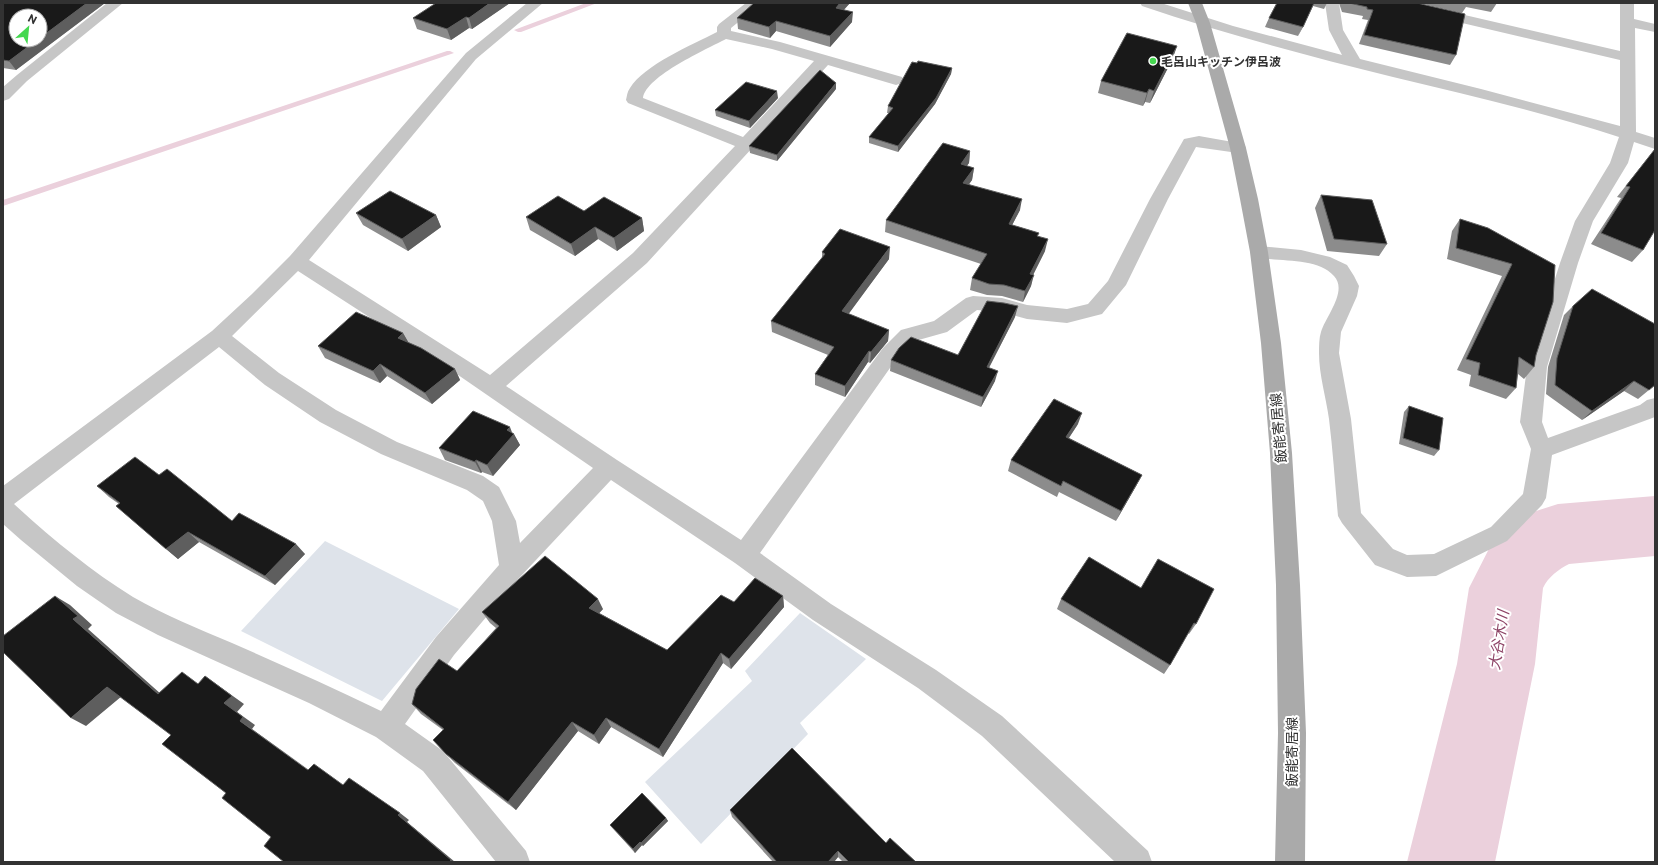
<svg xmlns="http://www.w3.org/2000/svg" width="1658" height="865" font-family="Commissioner,'Noto Sans JP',sans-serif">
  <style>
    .green { fill: #dee3ea }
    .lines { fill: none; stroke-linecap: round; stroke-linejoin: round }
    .stream { fill: #ebd0dc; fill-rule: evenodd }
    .river { fill: #ebd0dc; fill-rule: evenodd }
    .minor { fill: #c6c6c6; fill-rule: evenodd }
    .major { fill: #aaa; fill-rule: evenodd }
    .wall { fill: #8c8c8c }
    .shaded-wall { fill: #5e5e5e }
    .building { fill: #191919; stroke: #5e5e5e }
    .poi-dot { fill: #45d850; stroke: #fff; stroke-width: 1.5 }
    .labels { text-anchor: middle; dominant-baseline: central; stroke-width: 4; stroke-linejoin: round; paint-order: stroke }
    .far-poi-label { font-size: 12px; font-weight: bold; fill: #323232; stroke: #fff; text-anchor: start }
    .street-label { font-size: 14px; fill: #323232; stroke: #fff }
    .water-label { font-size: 15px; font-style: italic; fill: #8e4567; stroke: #fff }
  </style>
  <rect width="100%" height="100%" fill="#fff"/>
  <path class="green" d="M325,541L459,609L382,701L241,631Z
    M800,613L866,659L800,723L808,734L701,844L645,782L752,681L745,671Z"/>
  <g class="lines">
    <path class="stream" d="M586,3H597L521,32H518L514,30Z
      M447,51H450L454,53L3,206V200Z"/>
    <path class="river" d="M1655,496V556L1569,564C1559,569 1548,577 1543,588L1535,664L1495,862H1407L1457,664L1469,588L1494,539L1509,525L1533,512L1558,504Z"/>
    <path class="minor" d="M107,3H123L27,81L9,99L3,101V87L17,75Z
      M527,3H543L476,59L309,260L490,375L633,253L735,146L628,103L626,100C627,96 627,92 630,88C644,65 692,45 717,32V27L719,24L746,3H762L731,28V31L780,42L902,77L904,80L902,83L896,85L828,65L647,263L506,386L617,460L741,540L883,348L901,330L934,321L966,298L973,296L1002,298L1027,305L1067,309L1088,304L1108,281L1150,199L1184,139L1199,136L1244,144L1246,148L1244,152L1238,153L1196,147L1168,199L1126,285L1102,314L1067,323L1027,319L1002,312L977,310L947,332L915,341L897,358L760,553L831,604L936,670L1002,716L1148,851L1152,862H1115L982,736L918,688L813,620L735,563L611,480L521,576L454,655L405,724L443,751L526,851L530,862H496L423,771L376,737L309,703L158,635L116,613L77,586L21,540L3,524V486L212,331L252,294L290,256L466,53ZM726,39L772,49L814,61L743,137L643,98C646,76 707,49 726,39ZM298,271L448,368L593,468L520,543L516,521L499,487L483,476L397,442L336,410L279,373L232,336ZM219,347L265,385L320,422L381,454L467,490L483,501L492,521L499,565L436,637L381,711C332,687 282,665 232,643C199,629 164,615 133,597C91,571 51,538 14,504Z
      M1140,3H1161L1233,26L1342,55L1329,30L1325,3H1339L1343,30L1360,59L1481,89L1620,126V60L1394,7L1389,6L1387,3H1413L1620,51V3H1634V19L1655,24V32L1635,28L1636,132L1655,138V149L1634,142L1628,163L1593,221L1578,263L1547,367L1542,422L1548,438L1640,405L1647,400L1655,398V417L1552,455L1546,498L1542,505L1507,541L1436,576L1407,577L1375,565L1342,523L1338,516C1335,484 1333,451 1329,419C1326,397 1319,375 1319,353C1319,346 1319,338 1321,332C1326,316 1348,291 1334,276C1316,256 1276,263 1252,256L1250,252L1252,248L1259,246L1301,250L1330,257L1347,265L1354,276L1359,286L1357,296L1341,332L1339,353L1351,419L1361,513L1393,549L1407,555L1434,554L1491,527L1523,494L1531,449L1520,422L1527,367L1560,263L1575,221L1610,163L1619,137C1545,113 1469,95 1393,77C1308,56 1225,34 1142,6Z"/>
    <path class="major" d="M1188,3H1202L1210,23L1246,148L1258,199L1268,252L1281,343L1292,453L1300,585L1306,733L1305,862H1275L1278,733L1276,585L1270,453L1261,343L1250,252L1240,199L1230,148L1196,23Z"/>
  </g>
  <path class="wall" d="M3,3H105L16,70L3,68Z
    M510,3L472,29L469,28L451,40L417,29L413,18Z
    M754,3H850L844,10L852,22L830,47L776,31L770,38L738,29L737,18Z
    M1272,3H1327L1324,9L1313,6L1298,36L1265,27L1269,18L1276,4Z
    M1339,3H1417L1456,55L1450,65L1359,44L1368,20L1362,19L1363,16L1342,12Z
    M1419,3H1497L1491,12L1466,7L1462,13Z
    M1173,58L1150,103L1145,102L1143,106L1098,93L1101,81Z
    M917,63L952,68L951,74L935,104L898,152L869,143V137L889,113H887L888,106Z
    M836,89L777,161L750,153L749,146Z
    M778,98L750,128L716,116L715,110Z
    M1655,149V230L1643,250L1632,262L1591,244L1621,198L1617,197Z
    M970,151L969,163L966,166L974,168L972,180L969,184L1020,210L1012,225L1039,233L1038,236L1045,251L1033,275L1031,286L1023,302L1002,296L987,295L970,290L972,278L981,264L885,232L886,220Z
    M1321,195L1387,244L1379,256L1327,251L1315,208Z
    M584,211L642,218L644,231L617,251L598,239L575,256L530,230L526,217Z
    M356,213L436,215L441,227L408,251L363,225Z
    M1460,219L1555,265L1536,355L1534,367L1524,379L1518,374L1516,388L1506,399L1469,386L1471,375L1457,370L1502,276L1447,259L1452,231Z
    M822,252L889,259L848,314L889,330L888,341L870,363L868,362L845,397L815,385V374L828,355L772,332L771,321L822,258Z
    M1573,306L1655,385L1638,399L1624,391L1582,420L1546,394L1548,367L1564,315Z
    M1015,317L989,368L995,381L981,407L890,371L891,360L958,355Z
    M403,333L408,342L455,369L460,380L432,404L387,376L380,383L325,358L318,346Z
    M1409,406L1439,450L1434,456L1399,444L1404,412Z
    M1078,424L1069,438L1142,475L1136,486L1116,521L1059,492L1057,497L1008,471L1011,460Z
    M513,433L520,445L493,476L482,472L481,473L445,460L439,448Z
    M159,475L232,521L305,554L275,585L199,542L178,559L116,506L119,504L109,497L97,486Z
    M1089,557L1196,624L1189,634L1188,633L1170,665L1164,674L1057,609L1061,599Z
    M783,596L784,607L731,669L723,663L663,757L611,727L599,744L578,731L516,810L455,763L446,754L443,730L421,714L412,704L457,671L496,628L490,623L482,612L603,609L599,613L667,650L734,602Z
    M730,810L886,843L916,862H843L838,857L834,862H773L732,817Z
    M666,818L668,821L643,846L642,845L635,853L610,825Z"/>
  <path class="shaded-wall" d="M87,3H105L16,70L9,61L37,40H40V38Z
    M490,3H510L472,29L469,18Z
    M840,3H850L836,18V8Z
    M1314,3L1298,36L1303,27Z
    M853,12L852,22L830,47V36Z
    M466,17L469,28L451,40L447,29Z
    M776,21V31L770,38L769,27Z
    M1177,46L1173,58L1150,103L1154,91Z
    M952,68L951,74L935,104L898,152V146Z
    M836,83V89L777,161V155Z
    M1149,89L1145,102L1143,106L1147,93Z
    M777,91L778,98L750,128L749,121Z
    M970,151L969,163L960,176L961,164Z
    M974,168L972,180L962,194L963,183Z
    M1022,199L1020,210L1007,235L1009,224Z
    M436,215L441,227L408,251L402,239Z
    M642,218L644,231L617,251L614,238Z
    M595,227L598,239L575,256L571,244Z
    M1048,239L1045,251L1028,285L1030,274Z
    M890,247L889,259L842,323V311Z
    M1034,275L1031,286L1023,302L1025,291Z
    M1018,306L1015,317L984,377L987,367Z
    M889,330L888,341L870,363L871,352Z
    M403,333L410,345L398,338Z
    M869,351L868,362L845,397V386Z
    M380,364L387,376L380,383L373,371Z
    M455,369L460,380L432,404L425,393Z
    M998,371L995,381L981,407L983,397Z
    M1634,381L1624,391L1582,420L1592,411Z
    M1082,413L1078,424L1062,448L1066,437Z
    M510,427L513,435L514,434L520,445L493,476L487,465L507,430Z
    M476,460L482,472L481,473L475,462Z
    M1142,475L1136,486L1116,521L1121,511Z
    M188,532L199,542L178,559L166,549Z
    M296,544L305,554L275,585L265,576Z
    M55,596L70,605L92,625L88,629L171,703L158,694L73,619Z
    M783,596L784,607L731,669L729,659Z
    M598,599L603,609L594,619L589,608Z
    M721,653L723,663L663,757L659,749Z
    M205,676L244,704L237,712L255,725L252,729L319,777L240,721L224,703Z
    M107,687L122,696L86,726L71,718Z
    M606,718L611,727L599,744L594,735Z
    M572,722L578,731L516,810L508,802Z
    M400,813L409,820L407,822L455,862H449L398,815Z
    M666,818L668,821L643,846L641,843Z
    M640,842L642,845L635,853L633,849Z
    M838,851V857L834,862H828Z"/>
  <path class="building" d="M3,3H87L40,38V16H16V40H37L9,61L3,60Z
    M436,3H490L469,18L466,17L447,29L413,18Z
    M754,3H840L836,8L853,12L830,36L776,21L769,27L737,18Z
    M1277,3H1314L1303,27L1269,18Z
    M1349,3H1417L1465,14L1456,55L1364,35L1373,10L1367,9V7Z
    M1127,33L1177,46L1154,91L1149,89L1147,93L1101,81Z
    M918,61L952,68L936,98L898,146L869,137L893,108L888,106L912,62L917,63Z
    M820,70L836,83L777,155L749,146Z
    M746,82L777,91L749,121L715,110Z
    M943,143L970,151L961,164L974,168L963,183L1022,199L1009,224L1039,233L1037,236L1048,239L1030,274L1034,275L1025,291L1004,285L989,284L972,278L987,254L886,220Z
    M1655,149V230L1643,250L1601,233L1630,187L1626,186Z
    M390,191L436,215L402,239L356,213Z
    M1321,195L1372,200L1387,244L1334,239Z
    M558,196L584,211L604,197L642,218L614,238L595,227L571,244L526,217Z
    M1460,219L1488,228L1555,265L1553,302L1536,355L1534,367L1519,357L1516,388L1478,375L1480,363L1466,359L1512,264L1456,248Z
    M840,229L890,247L842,311L889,330L871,352L869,351L845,386L815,374L834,347L771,321L825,254L822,252Z
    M1592,289L1655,324V385L1649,390L1634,381L1592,411L1555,385L1557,358L1573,306Z
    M987,301L1004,303L1018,306L987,367L998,371L983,397L891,360L899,348L911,337L958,355Z
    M356,312L403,333L398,338L421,348L455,369L425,393L380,364L373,371L318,346Z
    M1054,399L1082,413L1066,437L1142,475L1121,511L1063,481L1061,486L1011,460Z
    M1409,406L1443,418L1439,450L1403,438Z
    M473,411L510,427L507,430L514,434L487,465L476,460L475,462L439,448Z
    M135,457L159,475L167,469L232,521L239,513L296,544L265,576L188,532L166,549L116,506L120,503L97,486Z
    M545,556L598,599L589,608L667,650L721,595L734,602L755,578L783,596L729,659L721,653L659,749L606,718L594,735L572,722L508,802L446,754L433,740L444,729L412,704L416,689L439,659L457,671L499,626L482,612Z
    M1089,557L1141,588L1158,559L1214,589L1196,624L1194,623L1170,665L1061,599Z
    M55,596L78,616L73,619L158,694L182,672L198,684L205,676L232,696L224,703L243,717L240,721L308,770L314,764L343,785L349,778L400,813L398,815L451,860L449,862H284L264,846L271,837L222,798L226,793L162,744L171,735L107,687L71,718L3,652V636Z
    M792,748L886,843L890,838L916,862H849L838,851L828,862H777L730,810Z
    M642,793L666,818L641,843L640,842L633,849L610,825Z"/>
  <circle class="poi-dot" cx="1153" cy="61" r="4"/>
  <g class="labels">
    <g class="far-poi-label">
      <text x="1161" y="61">毛呂山キッチン伊呂波</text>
    </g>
    <g class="street-label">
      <text transform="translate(1278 428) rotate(-95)">飯能寄居線</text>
      <text transform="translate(1291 752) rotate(-90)">飯能寄居線</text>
    </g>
    <g class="water-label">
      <text transform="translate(1498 640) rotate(-81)">大谷木川</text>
    </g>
  </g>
  <rect width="1658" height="865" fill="none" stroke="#323232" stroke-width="8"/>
  <g transform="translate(28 28) rotate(27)"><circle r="19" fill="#ffffff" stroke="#adadad"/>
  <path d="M0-3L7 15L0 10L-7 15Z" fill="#45d850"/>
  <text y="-6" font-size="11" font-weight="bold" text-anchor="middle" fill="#323232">N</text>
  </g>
</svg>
